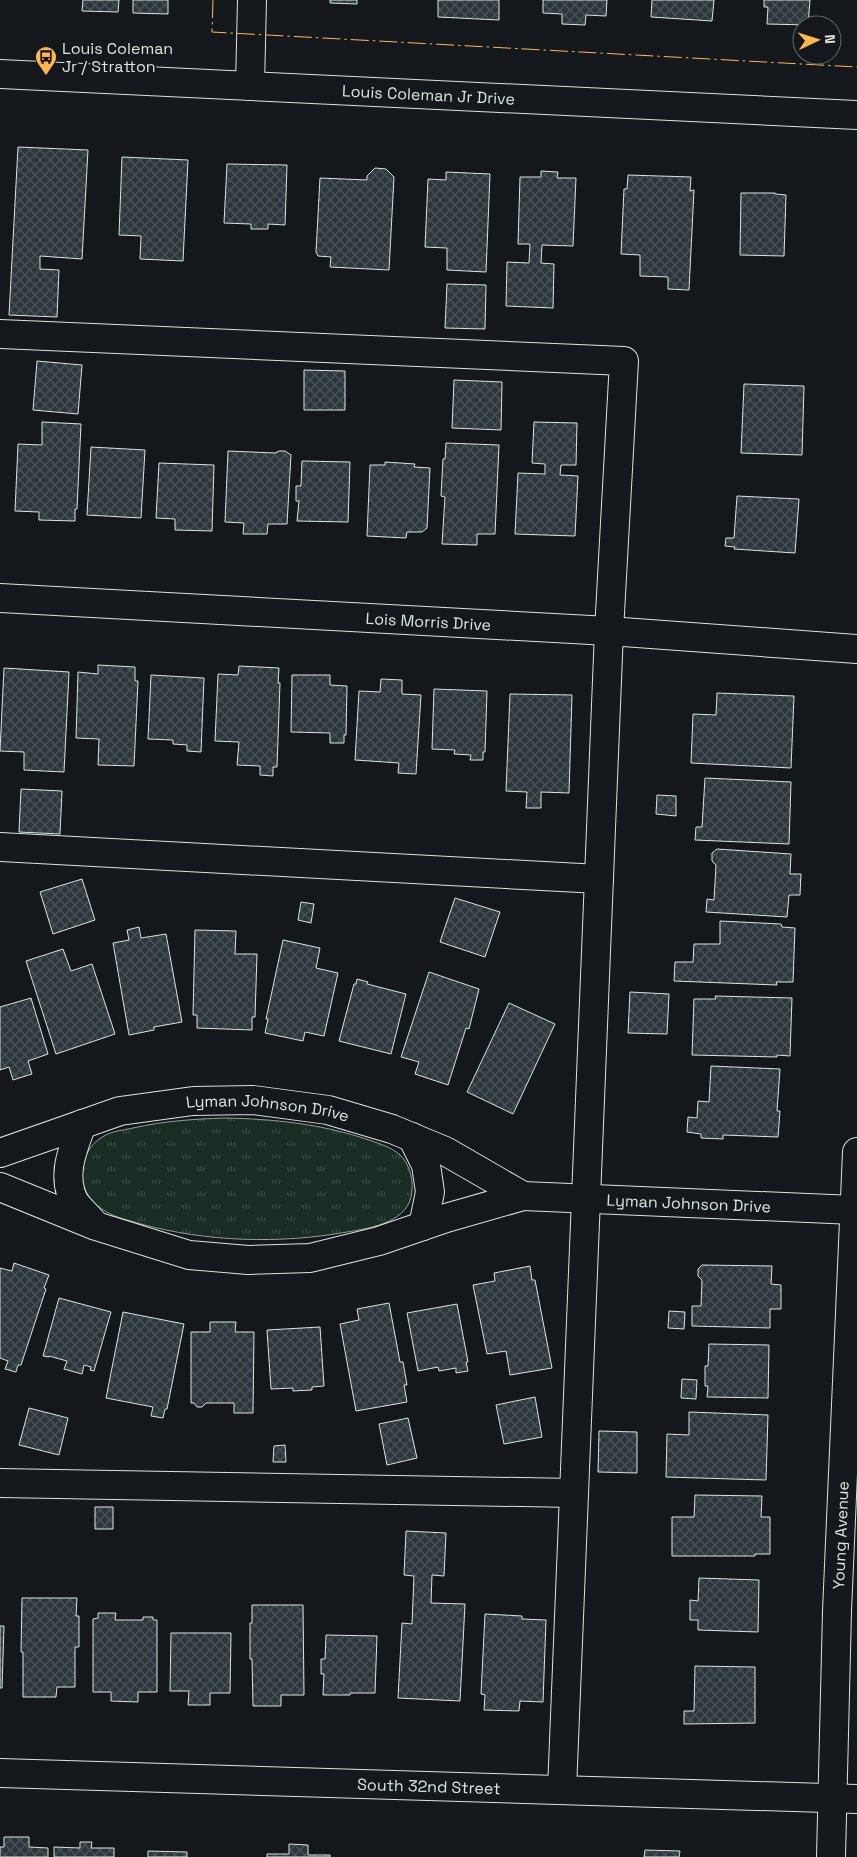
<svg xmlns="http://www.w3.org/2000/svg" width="857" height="1857" font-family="'Space Grotesk',sans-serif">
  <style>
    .grass { fill: url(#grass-tufts); stroke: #939e99 }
    .building { fill: url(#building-cross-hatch); stroke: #d8e6dc }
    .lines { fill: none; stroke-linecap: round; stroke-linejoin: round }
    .minor-casing { stroke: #d8e6dc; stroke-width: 30 }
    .minor { stroke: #14181c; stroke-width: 28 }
    .power { stroke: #ffb74d; stroke-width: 1; stroke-dasharray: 18 4 2.5 4; stroke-linecap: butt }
    .labels { text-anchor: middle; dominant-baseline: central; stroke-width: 4; stroke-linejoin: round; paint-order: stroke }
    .poi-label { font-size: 16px; fill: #d8e6dc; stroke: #14181c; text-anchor: start }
    .street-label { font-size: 16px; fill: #d8e6dc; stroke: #14181c }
  </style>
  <defs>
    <pattern id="grass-tufts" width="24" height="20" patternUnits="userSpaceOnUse" patternTransform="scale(1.25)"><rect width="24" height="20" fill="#1a2d24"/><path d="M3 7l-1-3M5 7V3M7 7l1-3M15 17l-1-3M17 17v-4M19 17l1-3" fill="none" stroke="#3b4b43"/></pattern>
    <pattern id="building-cross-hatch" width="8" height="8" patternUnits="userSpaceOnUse" patternTransform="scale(1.25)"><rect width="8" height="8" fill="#2c363c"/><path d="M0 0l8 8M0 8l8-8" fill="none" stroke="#4a5358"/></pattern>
  </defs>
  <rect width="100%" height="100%" fill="#14181c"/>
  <path class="grass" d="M225,1118C274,1119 322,1124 369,1140C380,1144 391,1147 400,1155C409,1163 413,1178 412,1190C411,1222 371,1228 347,1232C280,1244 207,1242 141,1224C129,1220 116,1218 105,1211C91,1203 82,1190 82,1174C83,1158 89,1144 104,1136C112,1131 124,1130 133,1128C164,1121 194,1119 225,1118Z"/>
  <path class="building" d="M83,0H119L118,12L82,11Z
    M133,0H168V14L133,13Z
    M330,0H357V4L330,3Z
    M438,0H499V20L438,17Z
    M543,0H607L606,16L586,15L585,25L562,24V14L543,13Z
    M652,0H714L712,21L651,17Z
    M764,0H810L808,25L767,24L768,7H764Z
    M18,147L88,150L82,259L40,256V269L59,270L57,317L9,315Z
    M122,157L188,160L183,261L140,259L141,236L119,235Z
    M227,164L287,165L285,225L268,224V229H251V224L224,223Z
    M375,168L386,169L394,177L389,270L330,267L331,257L318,256L316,252L320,178L367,180V176Z
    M541,171L558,172L557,178H576L573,246L542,245L541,263L554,264L553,308L506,306L507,262L529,263L530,244H518L520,177H541Z
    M446,172L490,174L486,272L447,270V248L425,247L428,179L446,180Z
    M628,175L691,177L690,191L694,190L689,290L668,289V277L640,276V255L621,254L624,189H627Z
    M741,193H775L776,194L786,195L784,256L740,255Z
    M447,284L486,285L485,329L445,328Z
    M37,361L82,365L78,414L33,410Z
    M304,370L345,371V410H304Z
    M454,380L502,382L501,430L452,428Z
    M744,384L804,386L802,455L741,453Z
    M42,422L81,424L77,509H75V521L39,520V512L15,511L18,444L42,445Z
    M534,422L577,423L576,465H561L560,475L578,476L575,536L515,534L518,473L545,474V464L532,463Z
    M446,443L499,445L495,534H477V545L442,544L445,497L441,496L443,459H445Z
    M91,447L145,450L141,518L87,515Z
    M228,451L275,453L279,451H285L291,455L287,524H268L267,534H243L244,523L225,522Z
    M302,461L350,462L348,522L297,521L299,501H296V486H301Z
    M385,462L415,464L414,467L430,468L427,528L422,532H407L406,538L367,536L370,465H385Z
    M159,463L214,465L212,531L175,530V519L156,518Z
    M737,496L799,499L795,553L734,549L735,547L725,546L726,538H734Z
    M98,665L135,667V681H138L134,766L98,765L99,739L76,738L78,672L98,674Z
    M239,666L279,668L278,683H280L277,767H273V776L260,775V766L237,765L239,742L215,741L218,674L238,675Z
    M4,668L69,672L64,772L24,770V752L0,751Z
    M151,675L204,678L201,752L187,751V745L173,744V740L148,739Z
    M292,675H330V685L347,686L346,735H344V743H330V733L291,732Z
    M381,679L402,680V694L421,695L416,774L398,773L399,763L355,760L359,691L380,692Z
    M434,689L487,691L485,752H483V760H470L471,755L454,754L455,750L432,749Z
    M717,693L794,696L791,768L691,763L693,714L716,715Z
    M510,694L572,695L569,793L541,792V808H526L527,792L506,791Z
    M705,778L791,782L789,844L695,840L696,827H702Z
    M21,789L62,791L60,834L19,832Z
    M657,795L676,796V816L656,814Z
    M717,849L791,854L790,874H801L800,895H789L787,917L706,912L707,899L714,900L716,865L712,861V853Z
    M82,879L95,920L53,934L40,892Z
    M455,898L500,912L485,957L440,942Z
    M301,902L314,904L311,923L298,920Z
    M720,921L781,924L782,927L795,928L793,982H776L777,985L674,981L675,962H693L694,944H720Z
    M139,927L141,938L166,934L182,1022L154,1027V1030L129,1035L113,943L129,940L127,930Z
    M195,930L236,931L235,954H257L255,1017H252V1030L197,1028V1015H193Z
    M283,940L320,948L316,968L338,973L324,1036L305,1032L303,1041L265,1033L268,1019H266Z
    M63,949L71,971L92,964L115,1034L56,1054L26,961Z
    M429,972L479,989L469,1029L466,1028L448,1085L415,1074L419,1062L401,1057Z
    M357,979L368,982L367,984L406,994L391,1054L339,1041L354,984H356Z
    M630,992L669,994L667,1034L628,1033Z
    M715,996L792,998L790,1056L777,1055V1057L692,1055L694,999H716Z
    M31,998L48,1054L28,1061L32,1074L13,1080L9,1067L0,1070V1007Z
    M509,1003L555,1024L513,1114L467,1092Z
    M711,1066L780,1069L777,1111H780L778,1137L723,1135V1139L701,1138V1134L687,1132L688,1117L697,1118L698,1101L709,1102Z
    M14,1263L49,1275L44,1288L46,1289L21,1365H18L16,1372L5,1369L8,1361L0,1358V1268L12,1271Z
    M702,1265L772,1266L771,1284L781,1285V1309H770V1328L692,1326V1306H701L702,1280L698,1276V1269Z
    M530,1266L532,1280H535L552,1368L510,1375L506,1351L487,1354L473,1285L495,1281L494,1273Z
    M59,1298L111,1312L94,1371L90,1370L91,1367L84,1365L82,1374L64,1369L67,1361L49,1356V1357L43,1356Z
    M389,1303L400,1362H403L407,1385H404L407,1402L356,1411L340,1324L359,1320L357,1309Z
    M457,1304L468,1362H466L468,1371L456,1373V1368L439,1371L438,1367L418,1371L407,1313Z
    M669,1311L685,1312L684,1329L668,1328Z
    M123,1312L184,1324L167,1409H165L163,1418L151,1416L153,1407L106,1398Z
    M210,1322H236L235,1332H254L253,1413H234V1403H206L202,1407H197L194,1403H191V1332H210Z
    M320,1327L324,1386L312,1387V1390L293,1391V1388L271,1389L267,1330Z
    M709,1344L769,1345L768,1398L707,1397L708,1386H705V1366H708Z
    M682,1379L697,1380L696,1399L681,1398Z
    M535,1397L542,1437L504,1444L496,1405Z
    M29,1408L68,1418L59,1455L19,1445Z
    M689,1412L768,1415L766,1480L666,1477L667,1434L689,1435Z
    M408,1418L417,1458L387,1465L379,1424Z
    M599,1431L637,1432V1473L598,1472Z
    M285,1445L286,1462H273L274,1446Z
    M695,1495L762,1496L761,1517H770V1554H755V1556H672V1517H694Z
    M95,1507H113V1529H95Z
    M406,1531L446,1533L444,1576L432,1575L431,1603L465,1604L460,1701L398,1698L402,1623L412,1624L414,1576L404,1575Z
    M699,1578L759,1580L758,1632L698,1630V1620H690V1600L698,1601Z
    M22,1598H77L76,1616H79V1647H75V1687H57L56,1697H23V1652H21Z
    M252,1605H303L304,1695H281V1706H253L252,1659H250V1623H252Z
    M98,1613H116L115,1620H143V1617H153V1620H157V1692H138V1702L111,1701V1692H93V1619L98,1618Z
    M485,1614L522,1616V1619L546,1620L543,1702L520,1701L519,1711L484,1710L485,1695L481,1694Z
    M0,1626H4L2,1688H0Z
    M171,1633H231L230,1693H210V1705H188L189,1691H170Z
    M326,1635L377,1636L375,1693H350V1695H323L324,1674H321V1659H325Z
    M695,1666L755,1667V1723L684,1724V1711H694Z
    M4,1837H29V1847L48,1848V1857H0V1847H4Z
    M80,1842H92L91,1848H114V1857H54V1847L80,1848Z
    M289,1844L308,1845V1855H330V1857H267V1854H289Z
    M645,1850L680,1851L679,1857H644Z
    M148,1851L187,1852V1857H148Z"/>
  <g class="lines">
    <g class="minor-casing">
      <g id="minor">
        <path id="s1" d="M0,74L857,115"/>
        <path d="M250,86L252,0"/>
        <path d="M0,334L624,361L609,631L562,1790"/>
        <path id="s2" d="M0,598L609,631L857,649"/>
        <path d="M0,847L599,879"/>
        <path d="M82,1124C73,1149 61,1175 74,1201C79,1209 89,1217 95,1225"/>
        <path d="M412,1137L426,1165L430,1192L423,1226"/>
        <path id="s3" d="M0,1153L120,1111L193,1101L253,1100L328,1110L392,1129L445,1151L523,1196L446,1218L379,1241L310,1258L248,1260L189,1255L96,1226L0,1187"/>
        <path id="s4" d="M523,1196L854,1210"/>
        <path d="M0,1483L574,1493"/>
        <path id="s5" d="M0,1773L857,1799"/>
        <path id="s6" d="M831,1857L837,1611L857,1152"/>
      </g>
    </g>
    <use href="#minor" class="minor"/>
    <path class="power" d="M213,0L212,32L857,67"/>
  </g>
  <defs>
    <g id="bus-pin" transform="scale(1.125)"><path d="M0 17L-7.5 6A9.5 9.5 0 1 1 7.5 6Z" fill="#ffb74d" stroke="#14181c"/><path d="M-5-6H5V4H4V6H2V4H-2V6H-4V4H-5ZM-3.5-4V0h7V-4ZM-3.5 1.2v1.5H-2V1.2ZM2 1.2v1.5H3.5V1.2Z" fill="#111"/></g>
  </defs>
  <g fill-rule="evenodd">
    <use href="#bus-pin" x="46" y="57"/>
  </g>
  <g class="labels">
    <g class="poi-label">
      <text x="62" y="48">Louis Coleman<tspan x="62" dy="18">Jr / Stratton</tspan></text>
    </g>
    <g class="street-label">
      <text stroke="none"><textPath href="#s1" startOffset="429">Louis Coleman Jr Drive</textPath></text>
      <text stroke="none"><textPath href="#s2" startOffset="429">Lois Morris Drive</textPath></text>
      <text stroke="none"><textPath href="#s3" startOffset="276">Lyman Johnson Drive</textPath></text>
      <text stroke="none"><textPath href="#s4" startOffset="166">Lyman Johnson Drive</textPath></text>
      <text stroke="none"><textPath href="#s6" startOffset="322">Young Avenue</textPath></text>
      <text stroke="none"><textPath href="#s5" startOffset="429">South 32nd Street</textPath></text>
    </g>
  </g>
  <g transform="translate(817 40) rotate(86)"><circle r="24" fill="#14181c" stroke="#626a69"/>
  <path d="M0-4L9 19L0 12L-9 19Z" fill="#ffb74d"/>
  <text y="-8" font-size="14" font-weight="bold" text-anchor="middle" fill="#d8e6dc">N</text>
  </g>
</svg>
